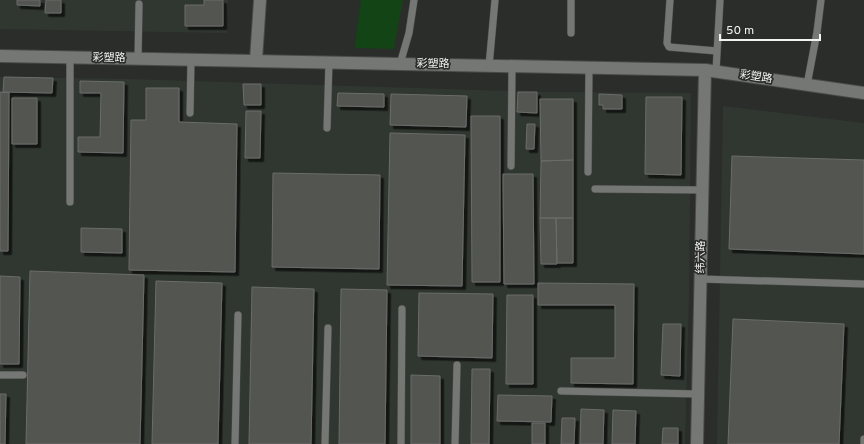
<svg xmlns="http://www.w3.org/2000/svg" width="864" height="444" font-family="Overpass,'Noto Sans SC',sans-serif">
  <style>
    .built { fill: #303730 }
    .green { fill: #134416 }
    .building { fill: #525451; stroke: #6a6d6a; filter: url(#shadow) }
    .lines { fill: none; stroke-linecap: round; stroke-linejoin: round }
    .lane-casing { stroke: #494a49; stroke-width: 8 }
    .street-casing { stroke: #494a49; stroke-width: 14 }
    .secondary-casing { stroke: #494a49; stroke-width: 14 }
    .lane { stroke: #747774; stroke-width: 7 }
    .street { stroke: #747774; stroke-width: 12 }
    .secondary { stroke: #747774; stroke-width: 12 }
    .labels { text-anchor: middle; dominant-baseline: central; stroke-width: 3.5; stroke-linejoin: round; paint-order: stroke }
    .street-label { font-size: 11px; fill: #f2f3f2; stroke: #2b2d2a }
  </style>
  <defs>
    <filter id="shadow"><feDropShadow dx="3.5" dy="3.5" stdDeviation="0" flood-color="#0009"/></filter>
  </defs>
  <rect width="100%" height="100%" fill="#2b2d2a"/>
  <path class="built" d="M0,0H228L227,33L0,29Z
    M0,77L128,79L539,92L691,93L689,293L685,444H0Z
    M723,106L864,123V444H717Z"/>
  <path class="green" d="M361,0H403L394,49L355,48Z"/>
  <path class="building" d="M17,0H40V6L17,5Z
    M46,0H61V13H45Z
    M204,0H223V26H185V5H204Z
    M4,77L53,78L52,93L3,92Z
    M80,81L124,82L123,153L78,152V137H100L101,93H80Z
    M243,84H261V105H244Z
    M146,88H179V122L237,124L235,272L129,270L131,120H146Z
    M0,92L9,93L8,251H0Z
    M518,92H537V113L517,112Z
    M338,93L384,94V107L337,106Z
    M391,94L467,96L466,127L390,125Z
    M599,94L622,95V109H603V105H599Z
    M646,97H682L681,175L645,174Z
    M12,98H37V144H12Z
    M540,99H573V160L541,161Z
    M246,111H261L260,158H245Z
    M471,116H500V282H472Z
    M527,124H535L534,149H526Z
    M390,133L465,135L462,286L387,285Z
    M732,156L864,160V254L729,249Z
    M573,160V218H540L541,161Z
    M273,173L380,175L379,269L272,267Z
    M503,174H533L534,284H504Z
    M540,218H556L557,264H541Z
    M556,218H573V263H557Z
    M81,228L122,229V253L81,252Z
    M30,271L144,275L140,444H26Z
    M0,276L20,277L19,364H0Z
    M156,281L222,283L218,444H152Z
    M538,283L634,284L633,384L571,383V358H615V305H538Z
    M252,287L314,289L311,444H249Z
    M341,289L387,290L385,444H339Z
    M419,293L493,294L492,358L418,356Z
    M507,295H533V384H506Z
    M733,319L844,324L839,444H728Z
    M663,324H681L680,376L661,375Z
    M472,369H490L489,444H471Z
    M411,375L440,376V444H411Z
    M0,394H6L5,444H0Z
    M498,395L552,396L551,422L497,421Z
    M581,409L604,410L603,444H580Z
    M613,410L636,411L635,444H612Z
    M562,418H575L574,444H561Z
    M532,423H545V444H532Z
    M663,428H678V444H662Z"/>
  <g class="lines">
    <g class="lane-casing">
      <path id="lane" d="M670,0L667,43L669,47L717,51
        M571,33V0
        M70,57V202
        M138,58L139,4
        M400,64L409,33L414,0
        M489,66L495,0
        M716,71L720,0
        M807,85L817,32L821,0
        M190,113L191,59
        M327,128L329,62
        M511,166L512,66
        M588,172L589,68
        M595,189L703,190
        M701,279L864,284
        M0,375H23
        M561,391L698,394
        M235,444L238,315
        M325,444L328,328
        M401,444L402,309
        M455,444L457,365
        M864,444V439"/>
    </g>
    <g class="street-casing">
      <path id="street" d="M256,60L260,0
        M697,444L705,70"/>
    </g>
    <g class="secondary-casing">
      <path id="secondary" d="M0,56L705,70L864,93"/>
    </g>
    <use href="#lane" class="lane"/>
    <use href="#street" class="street"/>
    <use href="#secondary" class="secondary"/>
  </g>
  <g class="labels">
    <g class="street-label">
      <text transform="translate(109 58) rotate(1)">彩塑路</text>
      <text transform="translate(433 64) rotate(1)">彩塑路</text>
      <text transform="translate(756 77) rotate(9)">彩塑路</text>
      <text transform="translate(701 257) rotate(-89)">纬六路</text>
    </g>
  </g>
  <path d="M720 34v6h100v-6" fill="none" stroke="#f2f3f2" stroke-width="2"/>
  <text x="726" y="34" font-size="12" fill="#f2f3f2" stroke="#2b2d2a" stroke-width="3" paint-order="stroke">50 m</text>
</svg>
